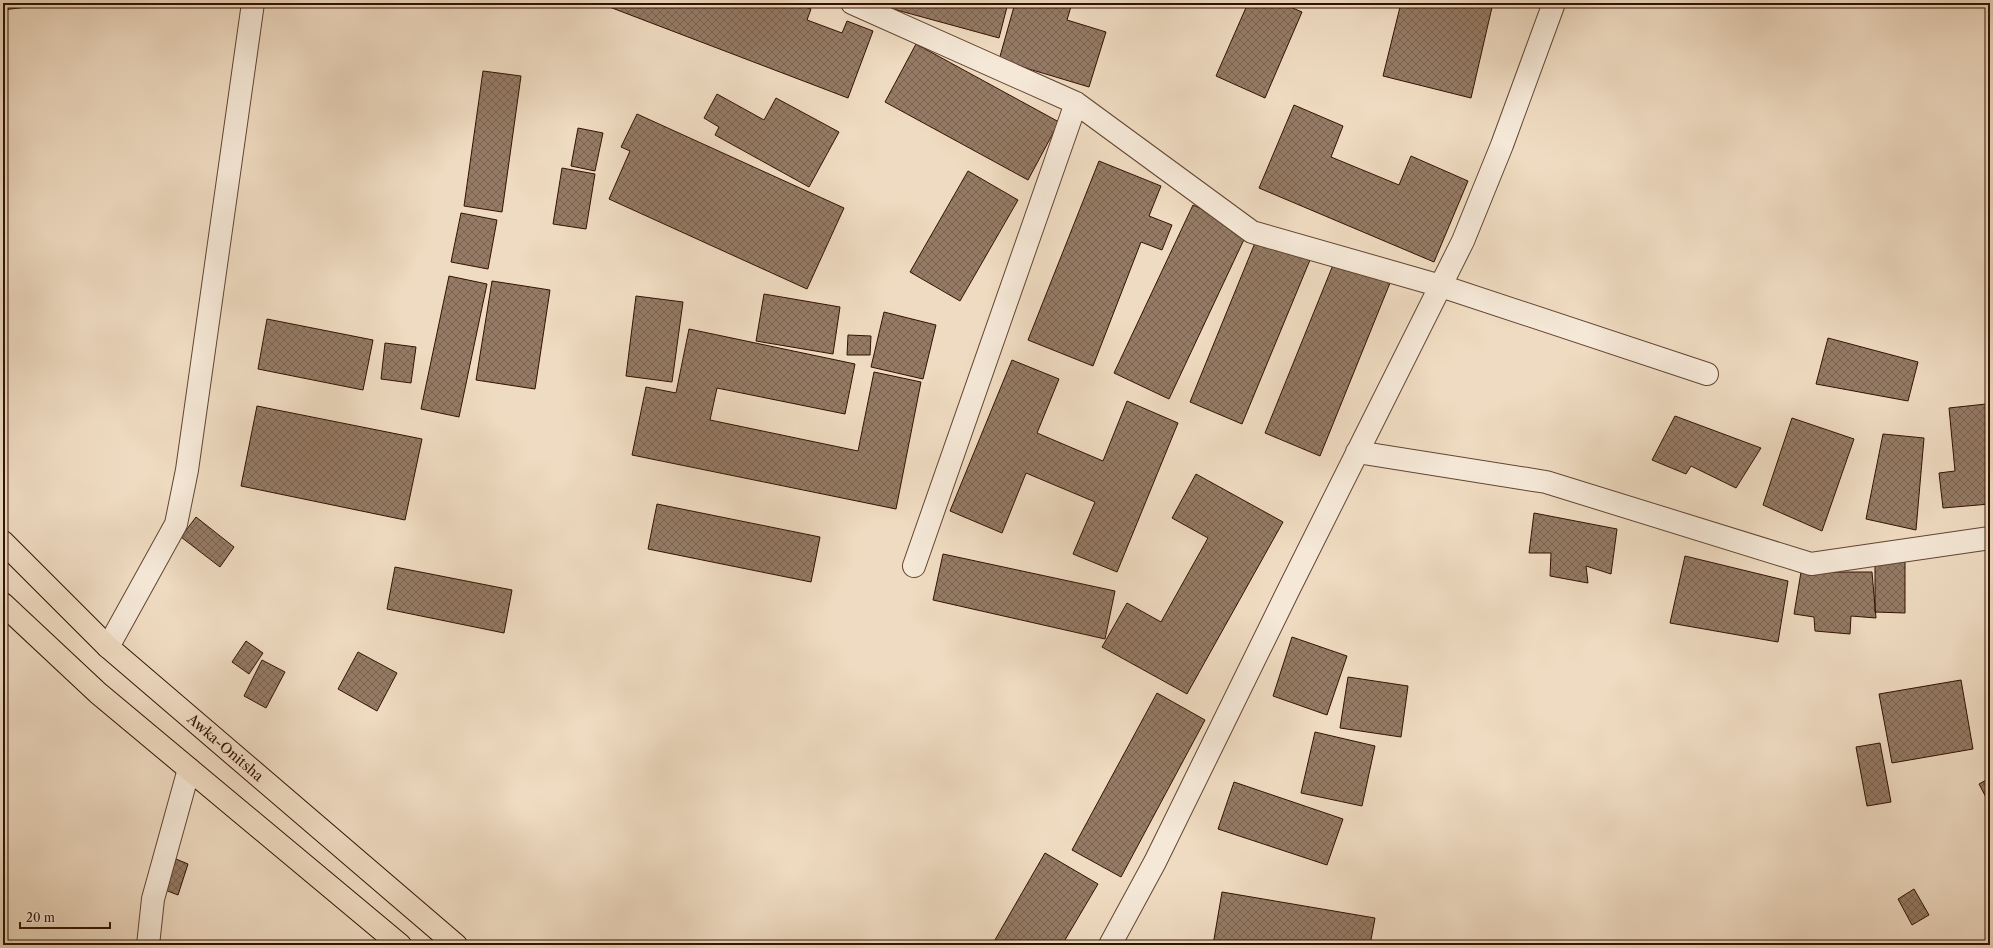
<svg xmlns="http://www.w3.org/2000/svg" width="1993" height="948" font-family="'Libre Caslon Text',serif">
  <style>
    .building { fill: url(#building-cross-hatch); stroke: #331202 }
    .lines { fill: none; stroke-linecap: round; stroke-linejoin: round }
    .minor-casing { stroke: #624432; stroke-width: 24 }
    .primary-casing { stroke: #331202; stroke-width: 24 }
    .minor { stroke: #f5e8d7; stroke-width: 22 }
    .primary { stroke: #efdbc1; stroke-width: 22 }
    .labels { text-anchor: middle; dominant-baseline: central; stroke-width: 3; stroke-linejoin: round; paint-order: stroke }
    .street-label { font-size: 14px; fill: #331202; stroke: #f5e8d7 }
  </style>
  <defs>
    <pattern id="building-cross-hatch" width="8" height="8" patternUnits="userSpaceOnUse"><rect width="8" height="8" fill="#957b65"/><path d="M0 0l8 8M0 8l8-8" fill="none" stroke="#7a6351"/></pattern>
  </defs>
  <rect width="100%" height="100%" fill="#efdbc1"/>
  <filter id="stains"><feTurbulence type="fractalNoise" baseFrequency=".005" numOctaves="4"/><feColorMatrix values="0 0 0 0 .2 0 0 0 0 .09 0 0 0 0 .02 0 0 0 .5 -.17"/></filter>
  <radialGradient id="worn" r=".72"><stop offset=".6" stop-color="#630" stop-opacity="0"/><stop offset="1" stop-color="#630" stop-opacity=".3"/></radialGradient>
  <path class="building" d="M3,3H58L3,10Z
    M599,3H760L767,6L768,3H797L811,9L807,20L842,33L847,21L873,31L848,98Z
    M883,3H1008L999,38L882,6Z
    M1015,3H1072L1067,20L1106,32L1089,87L999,60Z
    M1248,3H1281L1302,12L1265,98L1216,76Z
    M1401,3H1493L1471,98L1383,76Z
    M916,44L1059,122L1028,180L885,102Z
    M483,71L521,76L502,212L464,206Z
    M717,94L764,120L776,98L839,132L809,187L715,135L719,127L704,118Z
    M1294,105L1343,126L1331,157L1399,185L1411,156L1468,181L1434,262L1259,188Z
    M637,114L844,208L807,289L609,199L630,151L621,147Z
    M578,128L603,133L595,171L571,166Z
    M1099,161L1161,186L1149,216L1172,225L1162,250L1141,242L1093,366L1028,340Z
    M562,168L595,174L586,229L553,224Z
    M968,171L1018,200L960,301L910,272Z
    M1193,205L1248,231L1169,399L1114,373Z
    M461,213L497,220L488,269L451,262Z
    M1257,238L1310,260L1242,424L1190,402Z
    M1335,260L1390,283L1320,456L1265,433Z
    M449,276L487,284L459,417L421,409Z
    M492,281L550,290L535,389L476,380Z
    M764,294L840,307L833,354L756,341Z
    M636,296L683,302L672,382L626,376Z
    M884,312L936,325L923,379L871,367Z
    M267,319L373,340L363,390L258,369Z
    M689,329L855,364L845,414L717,388L710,420L858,451L874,372L921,382L896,509L632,455L646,387L676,393Z
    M848,335L871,336L870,355H847Z
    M1828,338L1918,362L1908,401L1816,384Z
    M385,343L416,347L411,383L381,379Z
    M1012,360L1059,379L1037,433L1103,461L1127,401L1178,423L1117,572L1073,554L1095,502L1026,473L1002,533L950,511Z
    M1986,404L1990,445V504L1943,508L1939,473L1955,471L1949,408Z
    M257,406L422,439L405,520L241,486Z
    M1675,416L1761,448L1736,488L1691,466L1686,474L1652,460Z
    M1792,418L1854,439L1822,531L1763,505Z
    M1883,434L1924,438L1916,530L1866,519Z
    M1196,474L1283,522L1187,694L1102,647L1127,603L1161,622L1208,538L1172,518Z
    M657,504L820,537L811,582L648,549Z
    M1534,513L1617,529L1611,574L1586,566L1588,583L1550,576L1551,553H1529Z
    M196,517L234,547L220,567L181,537Z
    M943,554L1115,591L1105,639L933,600Z
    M1685,556L1788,581L1778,642L1670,623Z
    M1875,559H1905V613L1875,612Z
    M395,567L512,590L504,633L387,609Z
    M1801,572H1872L1876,618L1851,616L1850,634L1815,631L1814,617L1794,614Z
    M1292,637L1347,656L1327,715L1273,696Z
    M246,641L263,653L249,674L232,662Z
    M358,652L397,673L377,711L338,689Z
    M262,660L285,672L266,708L244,696Z
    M1348,677L1408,686L1401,737L1340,728Z
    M1961,680L1973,749L1892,763L1879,694Z
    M1157,693L1205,720L1121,877L1072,850Z
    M1315,732L1375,746L1362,806L1301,793Z
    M1880,743L1891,802L1867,806L1856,747Z
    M1990,778V802L1989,803L1979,784Z
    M1234,782L1343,819L1327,865L1218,829Z
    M1045,853L1098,884L1062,945H992Z
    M176,859L188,864L178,895L165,890Z
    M1914,889L1929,915L1912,925L1898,899Z
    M1222,892L1375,918L1370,945H1213Z"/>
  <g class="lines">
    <g class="minor-casing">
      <path id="minor" d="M852,3L1076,103L1252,232L1441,286L1707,374
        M1357,452L1546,482L1811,564L1990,538
        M914,566L1076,103
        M108,647L176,524L187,470L253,3
        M148,945L153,899L189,769
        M1110,945L1155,862L1289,589L1463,241L1502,145L1554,3"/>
    </g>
    <g class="primary-casing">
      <g id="primary">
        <path id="s1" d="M3,542L108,647L456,945"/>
        <path d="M3,604L98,693L400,945"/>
      </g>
    </g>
    <use href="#minor" class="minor"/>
    <use href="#primary" class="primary"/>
  </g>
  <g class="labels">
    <g class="street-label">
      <text stroke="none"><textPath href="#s1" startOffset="303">Awka-Onitsha</textPath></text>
    </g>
  </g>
  <rect width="1993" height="948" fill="none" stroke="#efdbc1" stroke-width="16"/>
  <rect x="4" y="4" width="1985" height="940" fill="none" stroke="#331202" stroke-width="2"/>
  <rect x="8" y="8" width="1977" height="932" fill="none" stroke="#331202"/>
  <path d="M20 922v6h90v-6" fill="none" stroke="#331202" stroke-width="2"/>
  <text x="26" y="922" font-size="12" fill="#331202" stroke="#f5e8d7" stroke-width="3" paint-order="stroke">20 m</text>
  <rect width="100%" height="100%" filter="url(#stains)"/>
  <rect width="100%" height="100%" fill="url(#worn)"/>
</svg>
